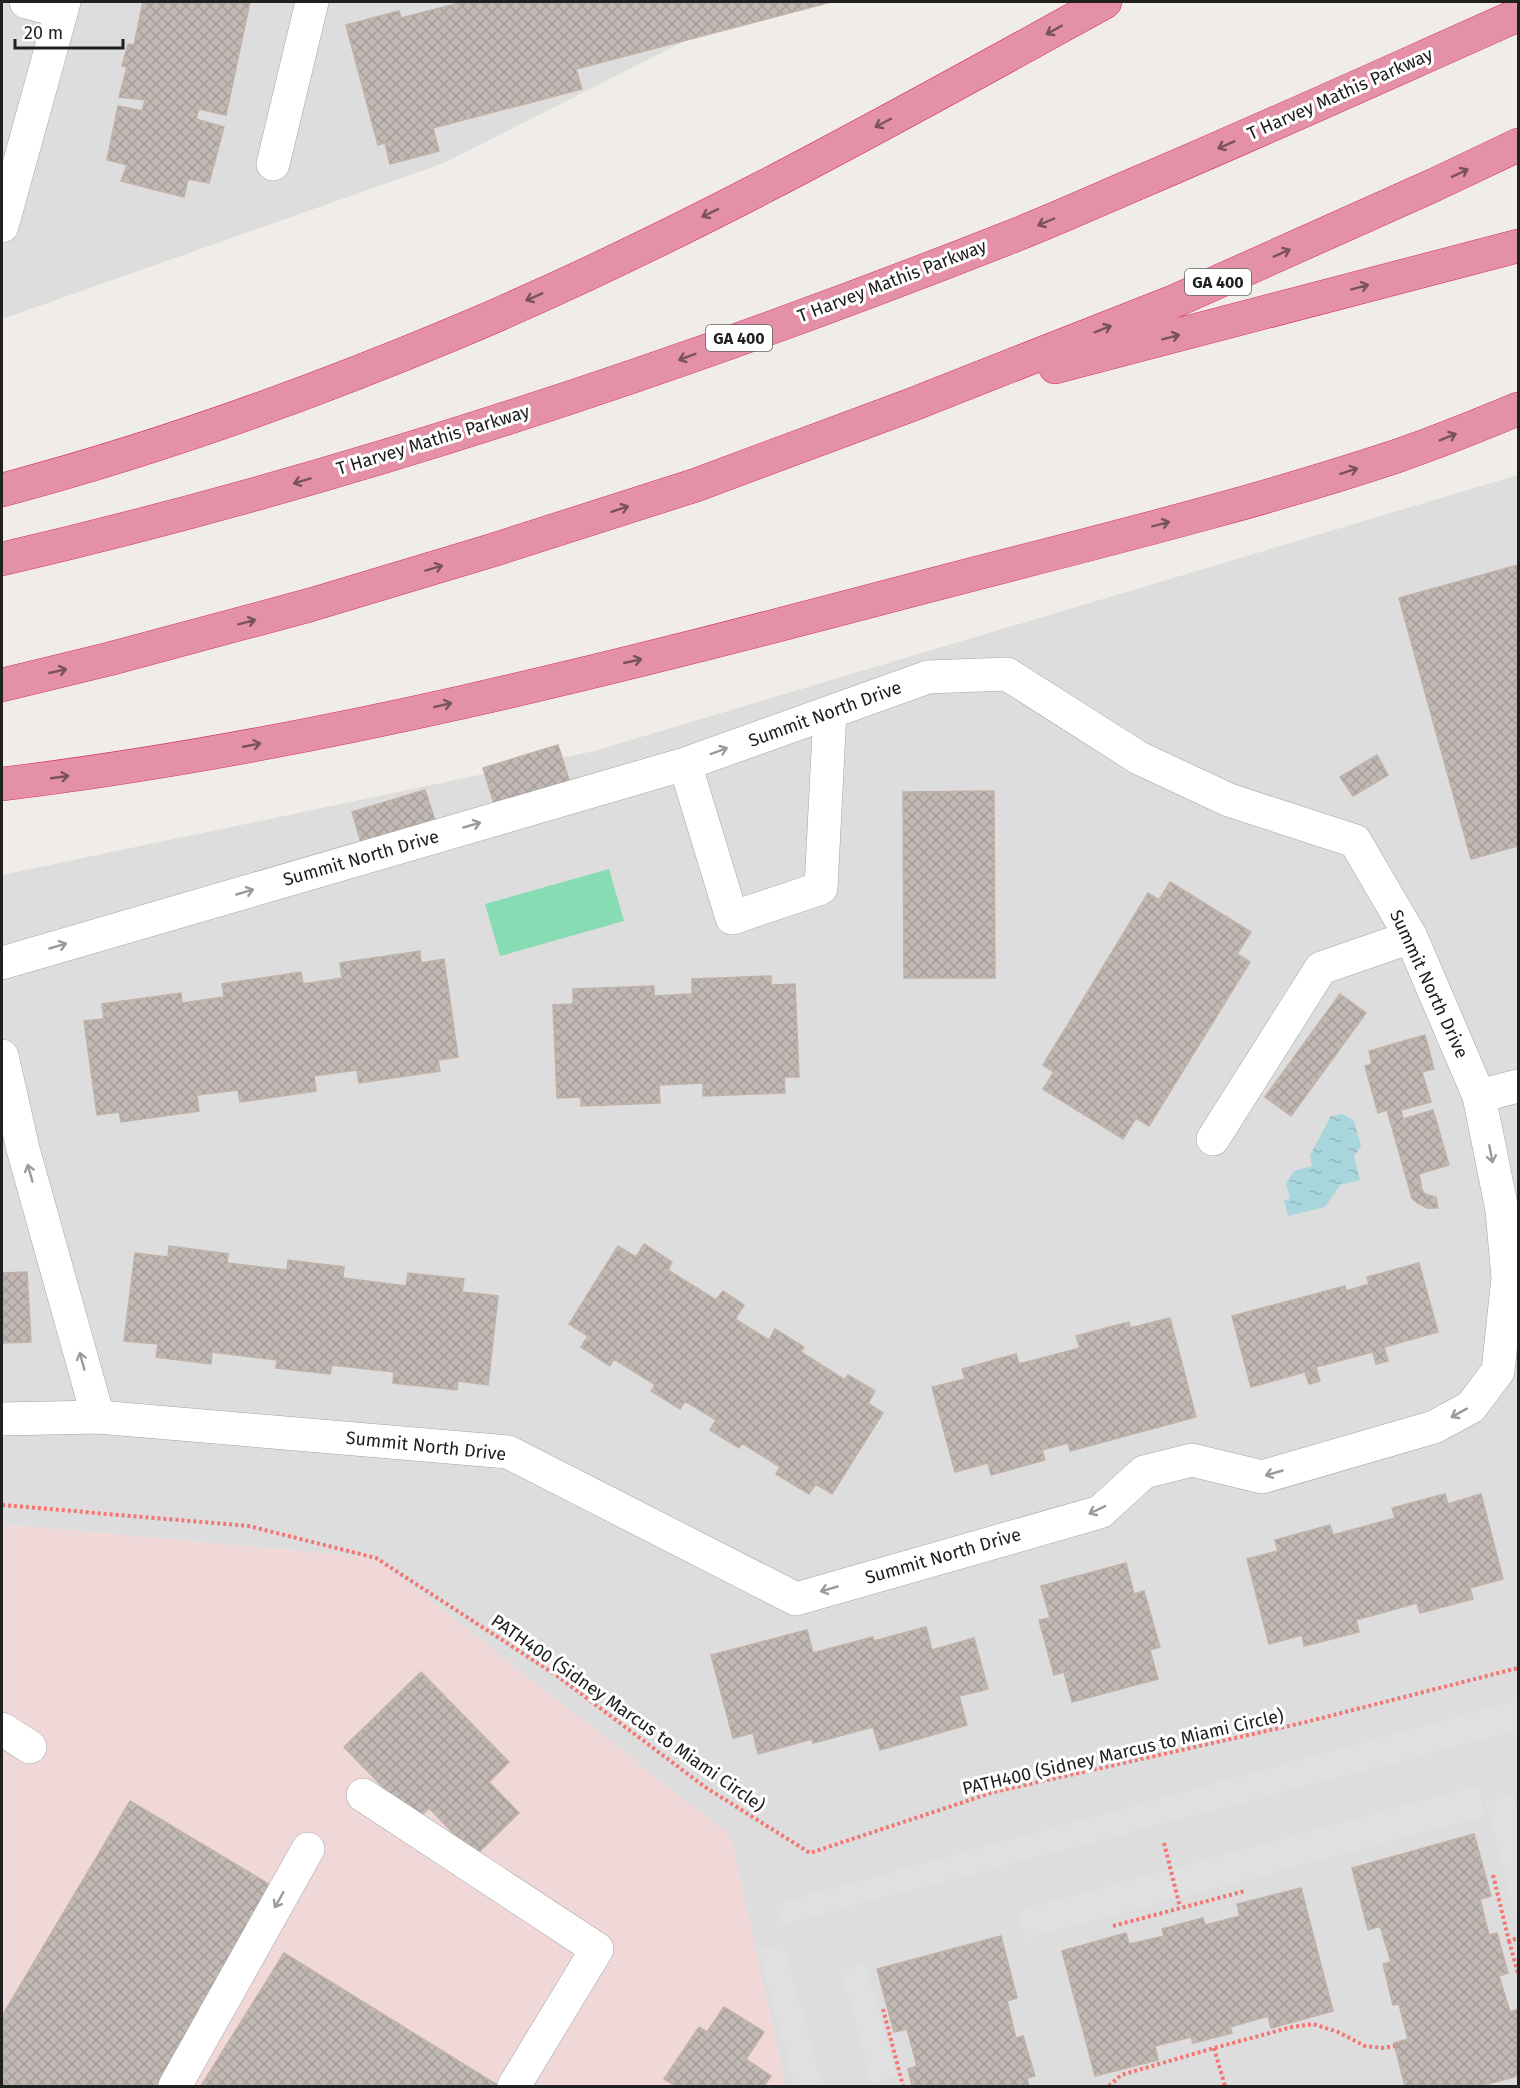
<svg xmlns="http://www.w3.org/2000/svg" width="1520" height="2088" font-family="'Fira Sans',sans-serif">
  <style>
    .residential { fill: #dedddd }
    .commercial { fill: #f0d7d8 }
    .pitch { fill: #87dcb4 }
    .parking { fill: #e0e0e0 }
    .water { fill: url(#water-ripples) }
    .building { fill: url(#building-cross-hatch); stroke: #c1b2a9; stroke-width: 1.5 }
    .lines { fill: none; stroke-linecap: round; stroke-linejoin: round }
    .minor-casing { stroke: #a4a4a4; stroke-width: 34 }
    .highway-casing { stroke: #d62c74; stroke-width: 34 }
    .path { stroke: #f57572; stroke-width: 4; stroke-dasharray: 3 3; stroke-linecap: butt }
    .minor { stroke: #fff; stroke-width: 33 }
    .highway { stroke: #e491a8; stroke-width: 33 }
    .oneway { stroke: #78535d }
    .oneway2 { stroke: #9b9b9b }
    .labels { text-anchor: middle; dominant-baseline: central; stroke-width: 6; stroke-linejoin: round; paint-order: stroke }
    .shield { fill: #fff; stroke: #636363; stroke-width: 1.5 }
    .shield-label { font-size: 16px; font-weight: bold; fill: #202020 }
    .street-label { font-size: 18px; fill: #202020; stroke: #fff }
  </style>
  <defs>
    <pattern id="water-ripples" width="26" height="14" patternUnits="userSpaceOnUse" patternTransform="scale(1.5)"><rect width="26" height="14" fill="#a9d5dc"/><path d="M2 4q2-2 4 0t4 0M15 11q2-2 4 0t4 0" fill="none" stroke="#91b7bc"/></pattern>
    <pattern id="building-cross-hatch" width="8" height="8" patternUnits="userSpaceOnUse" patternTransform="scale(1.5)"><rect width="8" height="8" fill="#c1b8b3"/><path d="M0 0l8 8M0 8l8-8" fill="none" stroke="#a69e9a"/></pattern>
  </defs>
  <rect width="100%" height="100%" fill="#f0ece7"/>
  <path class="residential" d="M2,2H762L444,163L2,319Z
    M1518,475V2086H786L730,1836L376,1558L2,1524V875L594,751Z"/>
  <path class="commercial" d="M2,1524L376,1558L731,1836L786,2086H2Z"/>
  <path class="pitch" d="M609,869L624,921L500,956L485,904Z"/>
  <path class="parking" d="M1518,1700V1730L780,1925L775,1904Z
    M1479,1785L1485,1816L1025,1939L1017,1911Z
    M1513,1795L1518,1815V1921L1485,1802Z
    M784,1944L822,2086H795L758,1950Z
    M866,1964L896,2075L872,2083L841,1971Z"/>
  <path class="water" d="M1343,1114L1354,1121L1361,1146L1354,1156L1360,1180L1340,1185L1325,1207L1288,1216L1284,1200L1290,1199L1286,1183L1294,1171L1312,1166L1310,1155L1331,1116Z"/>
  <path class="building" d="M143,2H250L226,115L199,109L196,119L224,127L209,183L188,179L184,197L121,181L127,165L107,160L118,106L142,111L145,100L119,97L127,67L122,66L128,44L134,45Z
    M463,2H831L576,69L582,89L433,128L439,151L390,164L385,143L378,145L346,25L399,11L401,18Z
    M1518,565V846L1471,859L1399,598Z
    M558,745L571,786L496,810L483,768Z
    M1377,755L1388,775L1353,796L1340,777Z
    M425,790L437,826L363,849L352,812Z
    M994,791L995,978H904L903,792Z
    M1170,882L1251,932L1237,954L1250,962L1149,1126L1136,1118L1123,1139L1043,1089L1054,1072L1043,1065L1148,893L1159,900Z
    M420,951L421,963L444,959L458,1057L438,1060L440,1071L359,1083L357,1070L314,1076L316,1091L240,1102L238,1090L197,1095L199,1111L121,1122L119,1112L97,1115L84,1021L104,1019L102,1004L181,993L182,1003L224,997L222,984L301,972L303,984L342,978L340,963Z
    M771,976V985L795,984L799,1077H784L785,1093L703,1096V1083L659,1085L660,1103L581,1106V1097L557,1098L553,1005L573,1004V989L654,986V996L692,994V979Z
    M1340,994L1366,1013L1291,1116L1265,1097Z
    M1425,1035L1434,1069L1422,1072L1431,1102L1401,1110L1403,1119L1433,1110L1449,1165L1419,1174L1422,1190L1425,1194L1436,1197L1438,1208H1427L1416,1202L1412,1198L1387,1110L1378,1113L1365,1066L1372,1064L1369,1051Z
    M644,1244L672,1262L668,1270L716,1300L723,1291L744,1305L735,1319L769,1340L775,1329L804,1347L801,1352L845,1380L848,1375L875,1391L868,1403L883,1413L832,1494L816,1484L809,1494L776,1474L780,1467L742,1443L739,1448L710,1430L716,1420L685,1401L680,1409L651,1391L655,1385L646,1379L614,1359L610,1366L581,1347L588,1336L569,1324L618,1246L636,1257Z
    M169,1246L228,1254L227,1263L287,1270L288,1260L344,1267L343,1278L406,1286L408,1273L464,1279L462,1292L498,1296L488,1385L458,1381L457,1390L393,1383L394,1372L332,1365L330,1374L276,1368L277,1360L212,1352L211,1364L156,1357L158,1344L124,1341L135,1253L168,1257Z
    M1419,1263L1438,1332L1384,1347L1388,1361L1376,1364L1373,1352L1316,1367L1320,1381L1309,1384L1305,1372L1251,1387L1232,1316L1345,1286L1346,1291L1369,1284L1367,1277Z
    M27,1272L31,1342L2,1343V1273Z
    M1170,1318L1196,1417L1070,1451L1068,1443L1042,1450L1045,1460L991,1475L988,1463L955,1472L932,1387L965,1379L962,1369L1016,1354L1019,1364L1080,1348L1076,1336L1129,1322L1130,1328Z
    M1445,1494L1448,1504L1481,1494L1503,1579L1470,1588L1473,1599L1420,1613L1417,1603L1356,1620L1359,1632L1304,1646L1302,1635L1269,1644L1247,1559L1278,1551L1275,1540L1330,1525L1333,1535L1395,1518L1392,1508Z
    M1126,1563L1134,1594L1144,1591L1160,1647L1150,1650L1158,1679L1072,1702L1064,1672L1054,1675L1039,1620L1050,1618L1041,1586Z
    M926,1627L932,1650L974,1638L988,1689L959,1696L967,1725L880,1750L873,1727L813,1743L812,1739L758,1754L753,1733L733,1738L711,1655L807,1630L813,1653L873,1637L874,1641Z
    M421,1672L509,1762L489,1782L519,1813L475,1856L429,1808L416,1821L344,1747Z
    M130,1801L277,1889L159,2086H2V2016Z
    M1474,1834L1491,1896L1480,1899L1489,1935L1497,1933L1508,1973L1499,1976L1510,2012L1518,2009V2076L1480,2086H1405L1394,2043L1408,2039L1399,2004L1393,2005L1383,1964L1391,1962L1380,1926L1368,1930L1352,1868Z
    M1301,1888L1333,2011L1271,2028L1268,2016L1230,2027L1232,2033L1193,2043L1191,2037L1155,2046L1158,2060L1095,2076L1062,1951L1126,1933L1129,1944L1164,1936L1162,1929L1203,1918L1205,1925L1240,1916L1237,1904Z
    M1001,1936L1017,1998L1007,2001L1016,2038L1023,2036L1035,2076L1027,2078L1029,2086H912L908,2069L917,2066L907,2029L894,2032L877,1969Z
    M284,1953L499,2086H201Z
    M724,2007L764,2032L746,2059L771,2076L764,2086H676L664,2079L699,2027L707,2032Z"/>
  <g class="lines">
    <g class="minor-casing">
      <path id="minor" d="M26,2L61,11
        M273,164L312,2
        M2,226L64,2
        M685,764L732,918L821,888L830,712
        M2,963L685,764L928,677L1007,674L1139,758L1229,800L1355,841L1411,937L1479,1096L1502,1210L1508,1278L1498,1371L1471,1407L1434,1427L1262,1477L1192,1460L1144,1472L1100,1512L796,1599L508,1452L98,1417L2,1419
        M2,1056L23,1149L98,1417
        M1479,1096L1518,1086
        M1213,1139L1321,968L1411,937
        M2,1729L30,1747
        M363,1795L597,1949L514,2086
        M175,2086L308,1849"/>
    </g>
    <g class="highway-casing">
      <path id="highway" d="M1055,367L1518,246
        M2,490C156,449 307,395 455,333C679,239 893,119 1105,2
        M2,559C347,479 684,366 1013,236C1056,219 1098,200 1140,182C1267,128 1392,71 1518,15
        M2,685L109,659L310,605L493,550L696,485L911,405L1175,301L1434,185L1518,145
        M2,784C310,747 616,668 916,589C1076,547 1237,509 1394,457C1436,443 1477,426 1518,409"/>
    </g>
    <path class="path" d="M2,1505L249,1526L376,1558L556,1675L705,1787L810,1853L994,1792L1302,1723L1518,1668
      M1164,1843L1180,1907
      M1493,1875L1509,1941L1518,1938
      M1113,1926L1245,1891
      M1509,1941L1518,1973
      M883,2009L903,2086
      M1214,2048L1225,2086
      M1109,2086L1121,2075L1214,2048L1292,2027L1313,2024L1338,2032L1365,2046L1383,2048L1395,2046"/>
    <use href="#minor" class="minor"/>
    <use href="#highway" class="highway"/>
  </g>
  <defs><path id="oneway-shaft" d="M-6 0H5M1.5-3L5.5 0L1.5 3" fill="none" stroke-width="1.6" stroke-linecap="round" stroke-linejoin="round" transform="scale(1.5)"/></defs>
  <g class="oneway">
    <use href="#oneway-shaft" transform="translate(1054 30) rotate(151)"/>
    <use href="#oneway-shaft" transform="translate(883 123) rotate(152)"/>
    <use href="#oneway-shaft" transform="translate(1226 145) rotate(156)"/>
    <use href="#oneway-shaft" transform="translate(1460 173) rotate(-26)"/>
    <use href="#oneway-shaft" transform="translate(710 213) rotate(154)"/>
    <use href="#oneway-shaft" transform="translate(1046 222) rotate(157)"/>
    <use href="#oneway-shaft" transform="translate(1282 253) rotate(-24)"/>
    <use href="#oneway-shaft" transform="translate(1360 287) rotate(-15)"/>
    <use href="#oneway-shaft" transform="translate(534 297) rotate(156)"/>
    <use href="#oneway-shaft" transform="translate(1103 329) rotate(-22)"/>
    <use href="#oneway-shaft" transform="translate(1171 337) rotate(-15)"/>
    <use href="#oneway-shaft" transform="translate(687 357) rotate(160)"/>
    <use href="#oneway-shaft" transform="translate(1448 437) rotate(-22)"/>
    <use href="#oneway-shaft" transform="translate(1349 471) rotate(-18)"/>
    <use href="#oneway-shaft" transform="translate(302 481) rotate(163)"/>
    <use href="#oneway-shaft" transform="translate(620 509) rotate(-18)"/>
    <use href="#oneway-shaft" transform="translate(1161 524) rotate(-15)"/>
    <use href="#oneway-shaft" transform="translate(434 568) rotate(-17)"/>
    <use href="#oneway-shaft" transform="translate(247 622) rotate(-15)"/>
    <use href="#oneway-shaft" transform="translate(633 661) rotate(-13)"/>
    <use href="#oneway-shaft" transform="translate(58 671) rotate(-13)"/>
    <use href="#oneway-shaft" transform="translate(443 705) rotate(-13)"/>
    <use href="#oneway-shaft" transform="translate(252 745) rotate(-11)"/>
    <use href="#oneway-shaft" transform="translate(60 777) rotate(-8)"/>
  </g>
  <g class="oneway2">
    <use href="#oneway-shaft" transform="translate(719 751) rotate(-20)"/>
    <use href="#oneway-shaft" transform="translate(472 825) rotate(-16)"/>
    <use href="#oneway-shaft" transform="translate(245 892) rotate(-16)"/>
    <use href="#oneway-shaft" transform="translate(58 946) rotate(-16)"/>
    <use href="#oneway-shaft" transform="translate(1491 1154) rotate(79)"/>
    <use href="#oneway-shaft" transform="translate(30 1173) rotate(-106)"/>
    <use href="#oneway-shaft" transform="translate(82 1361) rotate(-106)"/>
    <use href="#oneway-shaft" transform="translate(1459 1413) rotate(151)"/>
    <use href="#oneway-shaft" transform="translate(1274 1473) rotate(164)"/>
    <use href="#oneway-shaft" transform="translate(1097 1510) rotate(154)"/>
    <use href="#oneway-shaft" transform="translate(829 1589) rotate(164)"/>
    <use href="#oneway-shaft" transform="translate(279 1900) rotate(119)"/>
  </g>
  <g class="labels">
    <g class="shield">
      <rect x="1185" y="269" width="66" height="26" rx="4.5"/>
      <rect x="706" y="325" width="66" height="26" rx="4.5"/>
    </g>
    <g class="shield-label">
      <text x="1218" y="282">GA 400</text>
      <text x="739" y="338">GA 400</text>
    </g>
    <g class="street-label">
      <text transform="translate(1340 94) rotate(-24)">T Harvey Mathis Parkway</text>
      <text transform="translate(892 281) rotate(-21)">T Harvey Mathis Parkway</text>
      <text transform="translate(433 440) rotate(-17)">T Harvey Mathis Parkway</text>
      <text transform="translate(825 714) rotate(-20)">Summit North Drive</text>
      <text transform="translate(361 858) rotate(-16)">Summit North Drive</text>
      <text transform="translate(1429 984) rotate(65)">Summit North Drive</text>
      <text transform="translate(426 1446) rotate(6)">Summit North Drive</text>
      <text transform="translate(943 1556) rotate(-16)">Summit North Drive</text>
      <text transform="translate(628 1713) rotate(35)">PATH400 (Sidney Marcus to Miami Circle)</text>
      <text transform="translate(1123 1752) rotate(-13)">PATH400 (Sidney Marcus to Miami Circle)</text>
    </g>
  </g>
  <rect width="1520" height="2088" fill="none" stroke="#202020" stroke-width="6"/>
  <path d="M15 39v9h108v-9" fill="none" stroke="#202020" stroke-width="3"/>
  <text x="24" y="39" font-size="18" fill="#202020" stroke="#ffffff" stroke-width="4.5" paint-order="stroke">20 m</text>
</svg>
